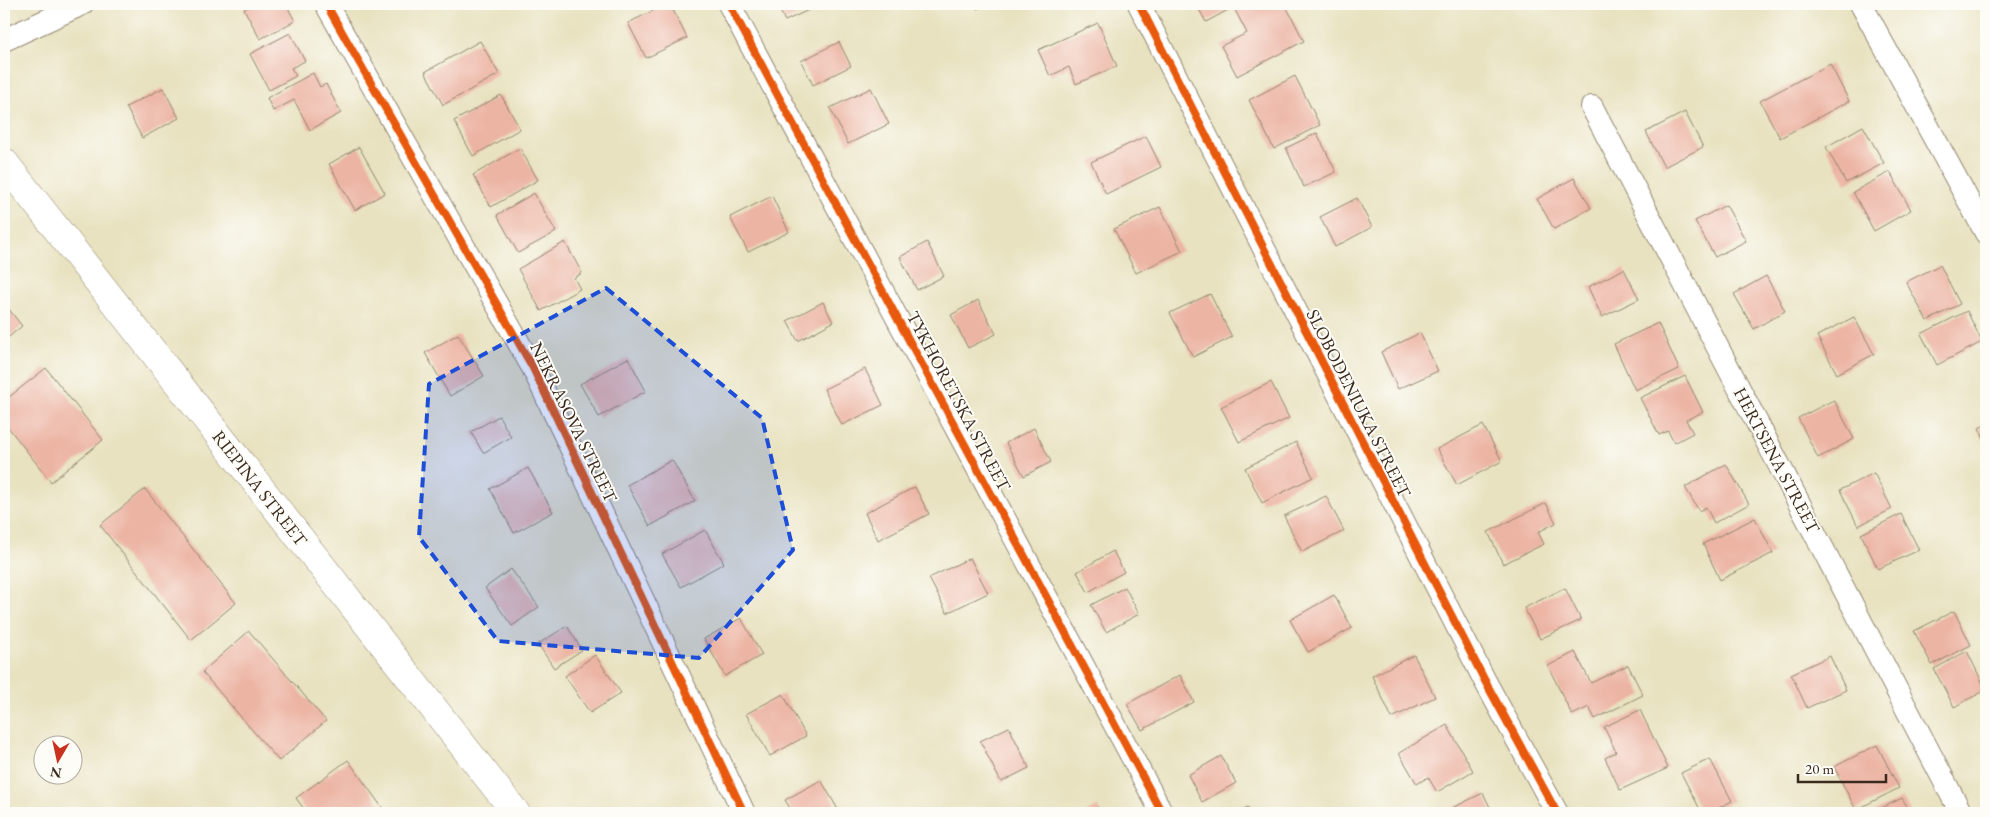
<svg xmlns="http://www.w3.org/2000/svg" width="1990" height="817" font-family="'EB Garamond',serif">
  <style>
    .building { fill: #ecb4a3 }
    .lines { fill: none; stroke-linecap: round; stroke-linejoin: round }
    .minor-casing { stroke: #92866f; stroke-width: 24 }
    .tertiary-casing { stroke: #92866f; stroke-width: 29 }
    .minor { stroke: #fff; stroke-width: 22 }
    .tertiary { stroke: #fff; stroke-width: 28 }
    .cycleway-casing { stroke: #fdfcf7; stroke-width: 11 }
    .cycleway { stroke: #e8590c; stroke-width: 8 }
    .marked { fill: #1d4ed8; fill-opacity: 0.2; stroke: #1d4ed8; stroke-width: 4; stroke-dasharray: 10 6; stroke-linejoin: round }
    .labels { text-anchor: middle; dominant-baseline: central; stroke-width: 4; stroke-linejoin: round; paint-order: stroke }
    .street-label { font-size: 18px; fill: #3b2a1e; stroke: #fdfcf7 }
  </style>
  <rect width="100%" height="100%" fill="#fdfcf7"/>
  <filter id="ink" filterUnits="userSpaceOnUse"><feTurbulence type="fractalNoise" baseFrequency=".02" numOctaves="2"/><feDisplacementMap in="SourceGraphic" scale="10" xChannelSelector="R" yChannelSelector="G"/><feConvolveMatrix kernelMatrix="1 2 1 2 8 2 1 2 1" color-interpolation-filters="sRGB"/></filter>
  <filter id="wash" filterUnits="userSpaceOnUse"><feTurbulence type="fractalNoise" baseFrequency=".0096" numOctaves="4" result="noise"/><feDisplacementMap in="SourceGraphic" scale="20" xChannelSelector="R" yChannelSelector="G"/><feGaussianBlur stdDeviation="1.12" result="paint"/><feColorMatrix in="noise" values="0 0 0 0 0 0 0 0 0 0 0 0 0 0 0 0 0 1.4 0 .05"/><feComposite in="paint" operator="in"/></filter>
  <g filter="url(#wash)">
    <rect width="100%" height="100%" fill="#e8e2c0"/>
    <g id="blocks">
      <path class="building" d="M254,4H286L295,21L260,39L244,9Z
        M667,4H670L687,38L646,58L628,23Z
        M779,4H811L813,8L785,21L777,5Z
        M974,4H989L977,9Z
        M1196,4H1239L1206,22Z
        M1248,4H1285L1304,41L1237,76L1221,46L1247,33L1235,10Z
        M1098,23L1117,66L1076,84L1069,67L1050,76L1038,50Z
        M290,33L305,61L291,68L296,76L269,90L250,54Z
        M480,41L499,74L443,105L425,72Z
        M839,42L851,66L813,85L801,61Z
        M1830,64L1849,101L1780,138L1760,101Z
        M313,73L320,87L326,84L341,113L310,130L294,100L273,111L267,98Z
        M1295,76L1320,125L1274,149L1249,100Z
        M163,88L179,118L142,138L126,107Z
        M871,88L889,124L848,144L830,108Z
        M501,95L520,129L473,156L454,121Z
        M1685,112L1703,147L1664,167L1646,132Z
        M1863,126L1884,163L1846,183L1826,147Z
        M1317,133L1336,172L1304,187L1286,148Z
        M1146,136L1161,167L1106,194L1091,162Z
        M359,147L385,193L355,210L329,164Z
        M520,148L538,180L491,207L473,175Z
        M1890,172L1911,210L1874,231L1853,192Z
        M1574,178L1591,208L1554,229L1537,199Z
        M534,193L556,232L518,253L497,215Z
        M772,196L789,232L748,252L730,217Z
        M1357,198L1372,227L1335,247L1320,217Z
        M1726,205L1746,241L1715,257L1695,221Z
        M1160,207L1182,251L1136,273L1114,229Z
        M565,242L582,273L574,278L580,289L541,311L518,269Z
        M927,242L944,276L917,290L900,257Z
        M1940,265L1960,304L1927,321L1906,282Z
        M1624,269L1639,299L1602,317L1588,287Z
        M1766,276L1785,311L1754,329L1734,294Z
        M1210,294L1232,337L1193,357L1170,313Z
        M978,300L996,334L968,348L951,315Z
        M823,302L833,322L798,341L787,321Z
        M4,303L22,326L4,341Z
        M1967,311L1982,342L1937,365L1921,334Z
        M1854,317L1874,354L1837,374L1817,336Z
        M1658,323L1679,369L1635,390L1614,344Z
        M1420,333L1438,371L1398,389L1381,352Z
        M458,334L484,376L450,396L425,353Z
        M628,358L646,391L599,417L580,384Z
        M46,368L103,440L51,482L4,422V401Z
        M865,369L883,405L842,425L824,389Z
        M1685,376L1703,412L1686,420L1693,433L1674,443L1668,431L1659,435L1640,398Z
        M1271,382L1289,418L1239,442L1221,407Z
        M1834,400L1854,439L1818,458L1798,418Z
        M499,416L511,437L483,453L471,432Z
        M1986,424V444L1979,428Z
        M1483,425L1502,461L1457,485L1437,449Z
        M1034,428L1051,462L1024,476L1006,443Z
        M1296,442L1313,477L1262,503L1245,468Z
        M672,460L695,501L650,526L627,485Z
        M1726,464L1749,504L1714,523L1706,507L1699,511L1685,487Z
        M528,468L553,512L514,533L490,489Z
        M1874,473L1892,509L1858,526L1840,490Z
        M915,487L929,514L878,540L865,513Z
        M145,489L236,603L191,640L100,525Z
        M1326,496L1344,531L1302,552L1284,516Z
        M1546,503L1556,523L1538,532L1544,544L1503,564L1488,532Z
        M1901,514L1919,550L1878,569L1861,534Z
        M1755,518L1773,553L1720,580L1703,544Z
        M705,530L724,563L681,587L662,554Z
        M1113,551L1124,572L1088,592L1077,572Z
        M970,558L988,593L947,613L929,578Z
        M511,569L539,607L512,626L485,588Z
        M1125,587L1139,614L1106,632L1091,605Z
        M1565,588L1581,620L1540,639L1524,608Z
        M1334,595L1352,628L1308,652L1290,620Z
        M1954,611L1971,645L1932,665L1914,631Z
        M741,618L762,655L725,676L704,639Z
        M567,626L582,650L554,668L538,644Z
        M249,631L326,721L279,761L202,672Z
        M1967,651L1986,690L1954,707L1934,669Z
        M1575,652L1591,683L1628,665L1643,695L1595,719L1589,707L1572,715L1548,666Z
        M595,655L621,693L590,713L565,676Z
        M1414,655L1435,697L1392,718L1372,676Z
        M1830,656L1846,690L1807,708L1791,674Z
        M1180,675L1194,702L1142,730L1127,704Z
        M783,694L806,736L770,756L746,714Z
        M1640,710L1668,768L1620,790L1605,758L1616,752L1604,727Z
        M1447,725L1473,771L1437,792L1428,777L1417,784L1399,753Z
        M1009,727L1029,768L1001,782L980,741Z
        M1877,745L1899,788L1856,810L1834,767Z
        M1221,756L1236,783L1202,802L1188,775Z
        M1710,759L1732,801L1709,813H1702L1681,773Z
        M348,760L386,813H307L296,798Z
        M821,780L840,813H793L785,800Z
        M1483,793L1493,813H1442Z
        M1902,798L1911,813H1872Z
        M1098,807L1101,813H1085Z
        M1248,807L1251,813H1235Z"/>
    </g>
  </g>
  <g filter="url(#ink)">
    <use href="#blocks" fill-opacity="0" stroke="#92866f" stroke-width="1"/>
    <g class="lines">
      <g class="minor-casing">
        <path id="minor" d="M326,4L533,368L744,813
          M729,4L1162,813
          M1139,4L1485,681L1557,813
          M1861,4L1986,233
          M4,40L82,4
          M1592,107L1961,813"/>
      </g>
      <g class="tertiary-casing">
        <path id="tertiary" d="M4,162L516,813"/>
      </g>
      <use href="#minor" class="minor"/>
      <use href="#tertiary" class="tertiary"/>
      <g class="cycleway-casing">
        <path id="cycleway" d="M326,4L533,368L744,813
          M729,4L1162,813
          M1139,4L1485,681L1557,813"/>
      </g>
      <use href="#cycleway" class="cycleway"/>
    </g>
  </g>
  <path class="marked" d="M606,288L762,418L793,550L699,658L498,641L419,537L429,384Z"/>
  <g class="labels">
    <g class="street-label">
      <text transform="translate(959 401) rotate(62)">TYKHORETSKA STREET</text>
      <text transform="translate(1359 403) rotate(63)">SLOBODENIUKA STREET</text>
      <text transform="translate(574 422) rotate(64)">NEKRASOVA STREET</text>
      <text transform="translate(1777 460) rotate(62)">HERTSENA STREET</text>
      <text transform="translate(260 488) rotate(52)">RIEPINA STREET</text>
    </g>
  </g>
  <rect width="1990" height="817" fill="none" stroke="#fdfcf7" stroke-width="20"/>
  <g transform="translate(58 760) rotate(189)"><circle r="24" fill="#fdfcf7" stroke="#afa8a0"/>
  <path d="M0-4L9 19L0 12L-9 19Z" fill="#c8321e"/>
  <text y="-8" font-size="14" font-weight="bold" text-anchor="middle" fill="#3b2a1e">N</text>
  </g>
  <path d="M1798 774v8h88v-8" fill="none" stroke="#3b2a1e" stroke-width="2.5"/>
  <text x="1805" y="774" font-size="15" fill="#3b2a1e" stroke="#fdfcf7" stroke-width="4" paint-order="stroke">20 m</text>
</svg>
